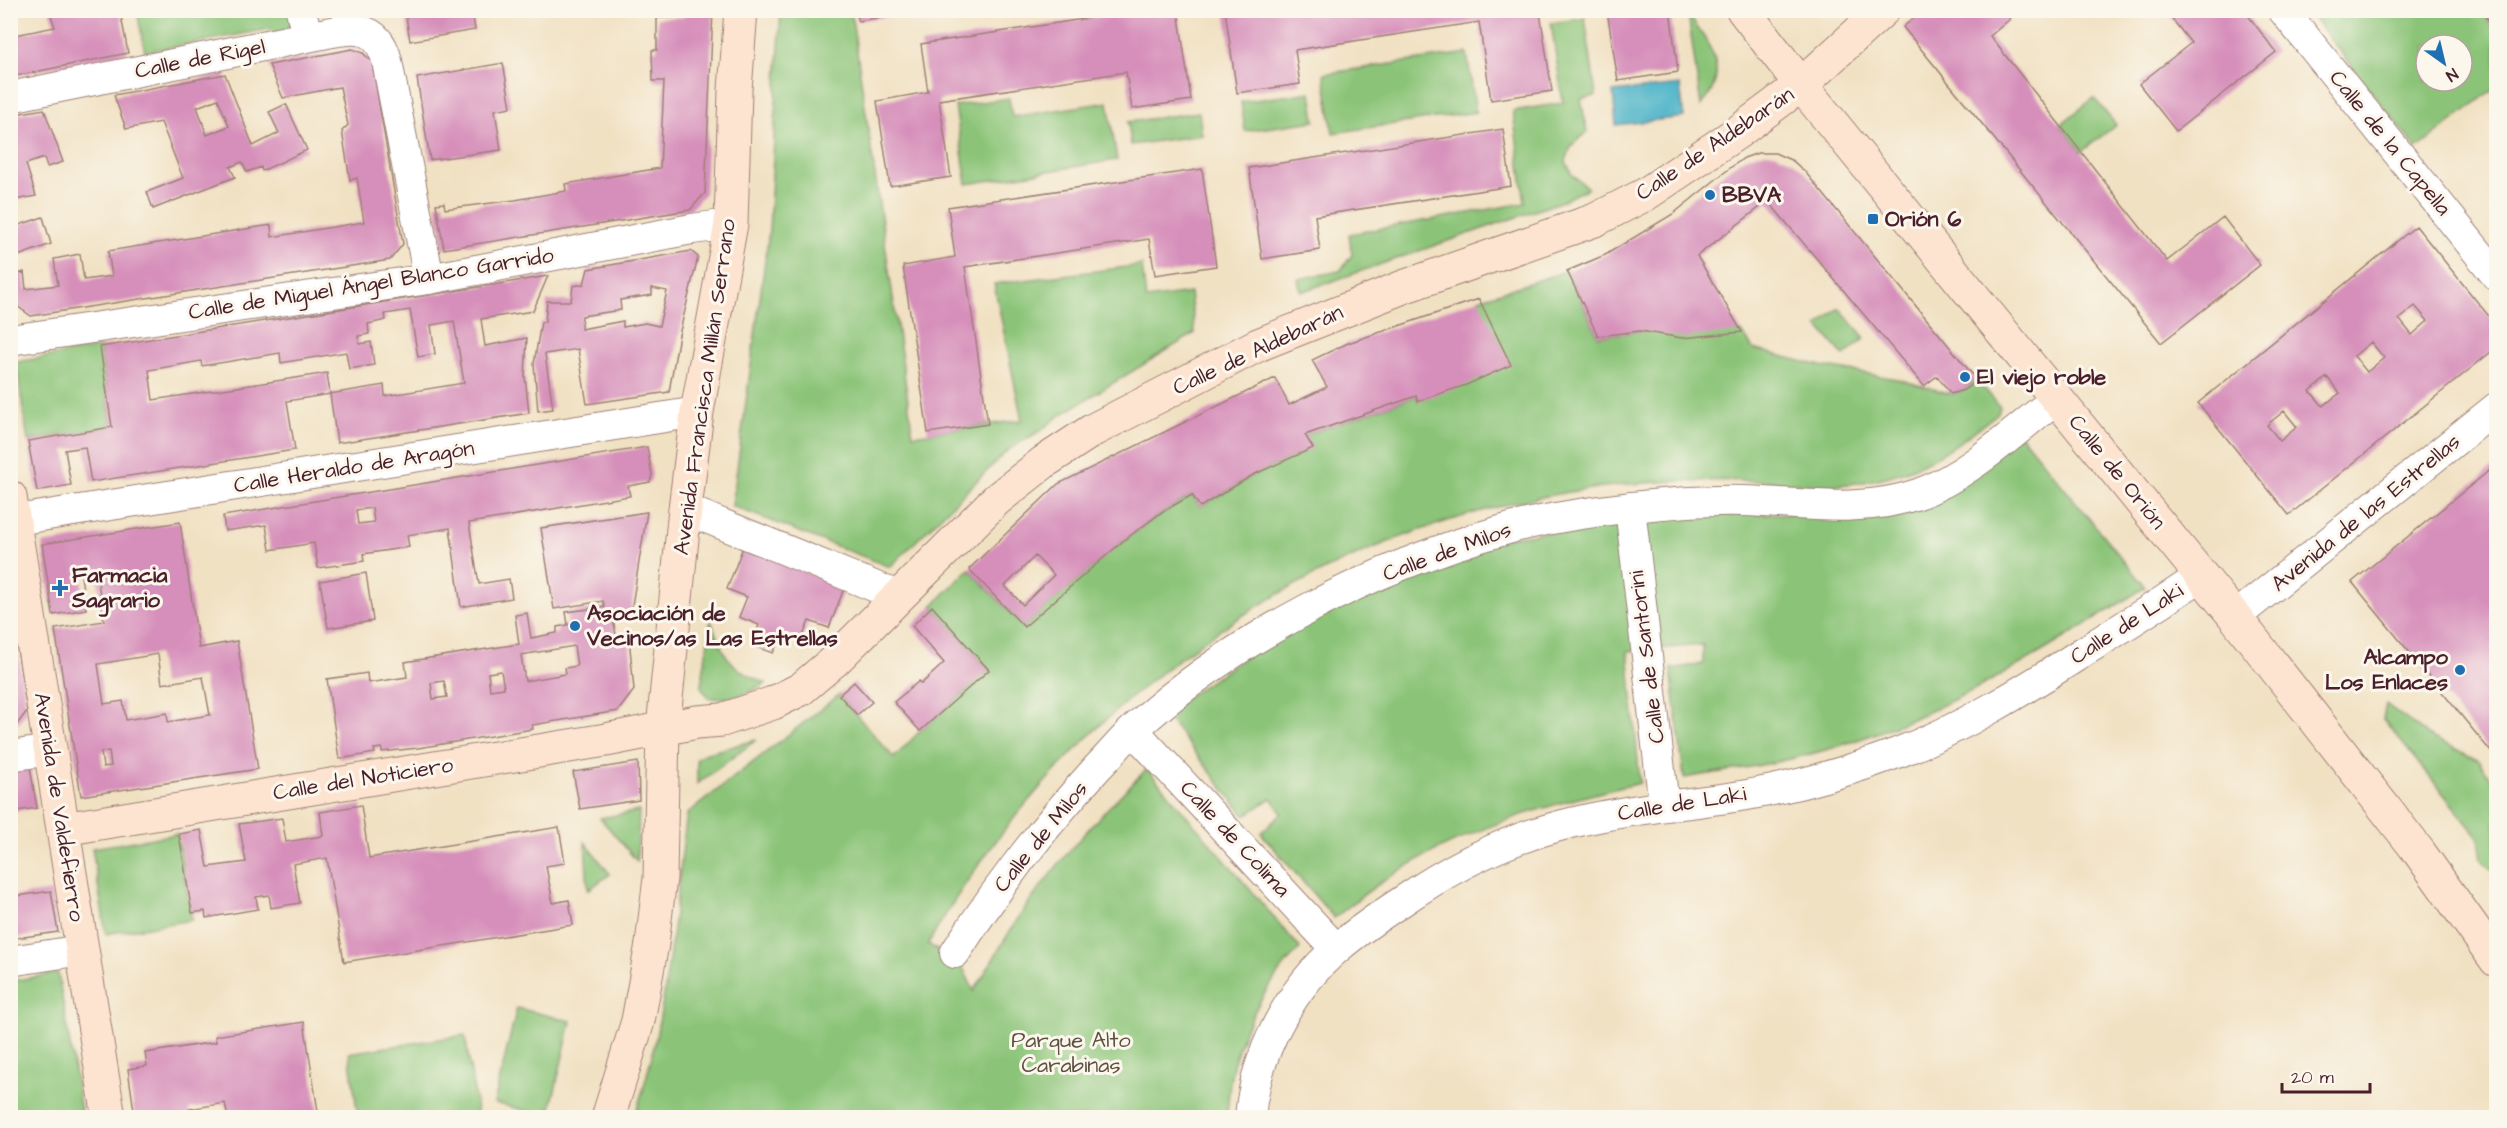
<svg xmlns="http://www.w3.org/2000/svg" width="2507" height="1128" font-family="'Architects Daughter',sans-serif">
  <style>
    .green { fill: #8bc478; stroke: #6a7252; stroke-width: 1.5; fill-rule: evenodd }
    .water { fill: #49b2c8; stroke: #4a687a; stroke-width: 1.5 }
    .building { fill: #d68eba; fill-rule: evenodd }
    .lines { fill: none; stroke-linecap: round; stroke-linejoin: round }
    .street-casing { stroke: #9e8077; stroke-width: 32 }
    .secondary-casing { stroke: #9e8077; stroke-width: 35 }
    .street { stroke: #fff; stroke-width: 30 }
    .secondary { stroke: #fde4d1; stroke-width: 33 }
    .poi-dot { fill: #1f6fb2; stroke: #fbf7ec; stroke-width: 2 }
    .labels { text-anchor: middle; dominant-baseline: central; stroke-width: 6; stroke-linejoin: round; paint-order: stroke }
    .street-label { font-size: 22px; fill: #4a1f2b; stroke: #fbf7ec }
    .poi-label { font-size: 22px; font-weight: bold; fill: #4a1f2b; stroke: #fbf7ec; text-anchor: start }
    .park-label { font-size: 22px; fill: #5e5142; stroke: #fbf7ec }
  </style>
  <rect width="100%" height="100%" fill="#fbf7ec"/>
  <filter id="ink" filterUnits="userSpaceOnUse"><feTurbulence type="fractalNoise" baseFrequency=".0167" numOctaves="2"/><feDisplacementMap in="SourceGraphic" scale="12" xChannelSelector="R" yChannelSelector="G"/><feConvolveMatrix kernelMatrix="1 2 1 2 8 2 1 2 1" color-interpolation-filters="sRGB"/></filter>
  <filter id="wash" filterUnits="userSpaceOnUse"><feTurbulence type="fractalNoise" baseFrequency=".008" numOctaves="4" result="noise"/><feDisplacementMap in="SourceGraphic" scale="24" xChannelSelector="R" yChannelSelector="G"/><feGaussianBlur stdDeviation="1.35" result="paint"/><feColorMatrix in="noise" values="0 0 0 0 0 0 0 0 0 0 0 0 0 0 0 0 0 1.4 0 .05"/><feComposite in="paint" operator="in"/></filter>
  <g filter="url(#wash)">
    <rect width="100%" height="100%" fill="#f1e1c3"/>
    <path class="green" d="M137,11H294L297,20L277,36L270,29L145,52Z
      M781,11H851L913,435L1022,420L994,284L1142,265L1146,299L1190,293L1195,333L1062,414L1040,431L1008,450L890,567L732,506L769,231Z
      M2308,11H2481L2496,31V87L2417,149ZM2426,45H2462V81H2426Z
      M1688,14C1710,45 1732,72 1701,106Z
      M1585,18L1596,96L1581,99L1587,132L1571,146L1566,161L1572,175L1588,188L1560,202L1301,292L1298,279L1340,271L1352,255L1349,234L1525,203L1513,111L1563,103L1551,23Z
      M1467,53L1476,112L1333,133L1324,74Z
      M1311,92L1315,121L1245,131L1241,102Z
      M1009,98L1012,117L1108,102L1117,160L967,184L955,106Z
      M2094,98L2116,125L2081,152L2060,125Z
      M1199,112L1202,135L1131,145L1128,122Z
      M1567,271L1598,336L1640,331L1742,332L1753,349L1821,366L1897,379L1951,394L1964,390L1977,380L2000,407L1998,413C1971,434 1945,455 1913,468C1885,479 1851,486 1820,485C1802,485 1783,481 1764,481C1720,480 1675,480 1631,484C1333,512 1075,687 928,944L962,966L974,991C992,962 1008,932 1028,904C1063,855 1103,811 1147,769L1300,948C1270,979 1246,1020 1234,1062C1229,1080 1228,1099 1227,1117L634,1118C668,1020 673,916 687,814L839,695L894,758L920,731L989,670L932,606L969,569L1024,627C1078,580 1129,530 1192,495L1200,507L1253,475L1312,448L1305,435L1416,396L1418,401L1479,299Z
      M1839,308L1865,338L1844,356L1818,326Z
      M100,347L112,427L28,441L16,362Z
      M2021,435L2145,587C2051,648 1956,708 1848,743C1795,761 1739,769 1684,778L1671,669L1703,664V645L1628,651L1640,783C1551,803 1462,829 1385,880C1367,891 1351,905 1334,918L1261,833L1282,813L1271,798L1245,816L1164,713L1296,622L1505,538L1677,513L1865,514Z
      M711,621C724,656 729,669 766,683C747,695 731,700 709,698L701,687Z
      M2386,704L2429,736L2478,760L2496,785V874L2482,860L2479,838L2383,719Z
      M756,740L697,784V759L704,754Z
      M639,811L637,861L600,818Z
      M177,834L192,920L106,934L92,848Z
      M585,842L610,874L588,890Z
      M58,973L81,1111L43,1117H11V981Z
      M517,1008L571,1021L549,1116L494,1103Z
      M465,1035L478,1117H358L349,1053Z"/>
    <path class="water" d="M1680,85L1684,117L1616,125L1613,92Z"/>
    <g id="blocks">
      <path class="building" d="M49,10H120L128,53L10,77V36L55,27Z
        M405,10H432L433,16L447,14L446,10H472L475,30L410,41Z
        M684,10H713L705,193L690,210L444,249L436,204L444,203L445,209L515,200L566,191L565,184L660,168L664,81H653L652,50H657V18L684,17Z
        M856,10H917V12L858,21Z
        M1141,10H1178L1191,100L1132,109L1126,72L939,100L951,177L890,186L877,101L928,92L921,44Z
        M1225,10H1548L1540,13L1552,91L1491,100L1479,22L1295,50L1300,84L1237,93Z
        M1607,10H1670L1678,72L1618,81Z
        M1924,10H2003L2010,19L1990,36L2167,261L2223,217L2260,265L2161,343L1903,27Z
        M2165,10H2244L2276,52L2176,131L2139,84L2191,43Z
        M2481,10H2496V31Z
        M352,49L363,53L372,62L403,244L390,260L31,316L10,301V277L24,272L26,289L58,285L54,259L80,254L84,280L112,276L108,251L271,225L272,237L364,222L357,178L350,180L342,131L348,125L340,87L283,98L269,65Z
        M503,63L511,107L495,110L501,150L430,160L417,78Z
        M225,74L253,146L279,133L269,112L286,104L307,150L262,171L261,167L247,172L242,162L230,167L235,177L153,209L147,192L183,178L161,122L126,129L114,95ZM218,99L229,126L207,135L197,107Z
        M44,109L63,162L47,167L44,158L26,164L36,196L10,201V115Z
        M1503,129L1511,186L1315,216L1320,250L1262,259L1249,168Z
        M1758,153H1775L1793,161L1806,173L1977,380L1964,390L1951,394L1937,376L1924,386L1768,201L1697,256L1742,332L1682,338L1640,331L1598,336L1567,271L1605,255L1673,214L1730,168L1744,158Z
        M1202,169L1216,266L1155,275L1149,239L965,267L988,424L928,433L903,266L955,257L948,207Z
        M43,217L51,244L10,259V228Z
        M2416,226L2496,325V348L2289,515L2198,403ZM2415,306L2428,321L2412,335L2399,319ZM2371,342L2384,358L2367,372L2354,356ZM2327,377L2340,393L2323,406L2310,391ZM2284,411L2297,427L2280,441L2267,425Z
        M691,251L698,257L679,335L669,392L587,404L578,349L545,354L553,409L538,411L534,364L541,322H545L547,301H571L573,286L584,284L588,269ZM652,288L667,291L659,326L645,323L623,327V321L581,329L582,316L621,310L620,300L652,295Z
        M548,276L533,311L481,319L485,346L527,338L525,376L529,413L337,443L330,394L287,401L295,450L91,482L85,447L65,450L71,485L37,491L28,441L112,427L100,347ZM410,310L418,357L435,354L431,325L454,321L464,383L385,396L384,385L330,394L327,373L153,400L149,370L201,361L202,366L280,353L281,363L346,352L349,369L374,365L371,342L359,344L358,336L369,334L368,324L386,320L385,314Z
        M1479,299L1511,365L1466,385L1418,401L1416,396L1305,435L1313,448L1253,475L1200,507L1192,495L1162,512L1123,541L1024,627L969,569L1058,484L1275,378L1289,405L1327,387L1312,360L1348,343ZM1035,556L1054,575L1023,605L1005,586Z
        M647,447L652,475L650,482L628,486L630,496L469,523L479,584L509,579L512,598L461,607L450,528L407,535L409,547L363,554L364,561L318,568L314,543L270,550L266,525L225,531L223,516ZM372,508L374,522L358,524L356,510Z
        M2496,465V758L2352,582Z
        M647,512L630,618L613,620L617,639L629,637L634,690L618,711L532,725L533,729L418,748L382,752V748L374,749L375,753L339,759L327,679L367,673L368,683L407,677L405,662L519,644L515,615L527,613L531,638L557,633V627L568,625L566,612L605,607L603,601L554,609L541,528ZM574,646L577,666L565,668L566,674L525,681L521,655ZM501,671L504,688L490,690L488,673ZM444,681L447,697L433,699L431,683Z
        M180,522L199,648L237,641L258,769L81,796L55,629L104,621L96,568L80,570L86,609L53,615L42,544ZM158,654L162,684L203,677L210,715L168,722L167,713L126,720L123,701L104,704L98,664ZM109,751L111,766L103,767L101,752Z
        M743,547L845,586L829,628L809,621L801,641L782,633L773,653L751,645L759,625L739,617L747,597L727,589Z
        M366,573L373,621L328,628L320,581Z
        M932,606L989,670L920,731L894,702L919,681L921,684L944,663L912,626Z
        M16,641L27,711L13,730H10V642Z
        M854,682L872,702L857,715L839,695Z
        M638,762L639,800L580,809L573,772Z
        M30,767L37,808L10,812V770Z
        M361,805L369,858L559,827L565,863L546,866L553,903L569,900L573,925L344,962L327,858L293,864L300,903L271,908L269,895L256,897L258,909L206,918L205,911L192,913L179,834L201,830L208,867L246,862L239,824L282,818L286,842L323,836L320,812Z
        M51,891L58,932L10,939V897Z
        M304,1022L319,1118H228L225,1103L189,1109L191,1118H135L128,1069L147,1066L145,1053L216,1042L215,1036Z"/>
    </g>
  </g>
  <g filter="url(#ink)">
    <use href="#blocks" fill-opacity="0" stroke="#9e8077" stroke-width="1.5"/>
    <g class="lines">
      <g class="street-casing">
        <path id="street" d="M301,10L307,37
          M2283,10L2496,275
          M10,97L307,37C342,31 376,16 387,61L429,279
          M10,340L429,279L692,229L731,224
          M1630,507L1664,806
          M685,509L898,596
          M10,521L697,412
          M2235,617L2496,408
          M1133,730L1336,949
          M10,756L50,750
          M955,953C997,887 1045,825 1098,767C1110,755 1121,741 1134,729C1233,638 1375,566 1504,530C1545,518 1590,512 1633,507C1669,503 1707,500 1743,501C1803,503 1860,514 1918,494C1968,476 2016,430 2057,398
          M10,961L82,950
          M1250,1118C1255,1054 1290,988 1339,947C1359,930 1381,915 1404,900C1452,867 1503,841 1559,826C1621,809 1685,805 1747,795C1798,786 1850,771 1897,753C1963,728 2021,692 2080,654C2120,629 2161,603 2201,576"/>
      </g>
      <g class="secondary-casing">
        <path id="secondary" d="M1743,10L1801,85L2235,617L2419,852L2496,960
          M10,497L109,1118
          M63,829L606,740L697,722L722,720L773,703L801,689L834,661L996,500L1044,462L1093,430L1258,345L1403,287L1595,220L1646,194L1738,132L1801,85L1883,10
          M608,1118L638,1021L652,944L660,878L663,728L685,509L697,412L731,224L735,90L741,10"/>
      </g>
      <use href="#street" class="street"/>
      <use href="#secondary" class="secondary"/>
    </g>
  </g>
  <g class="poi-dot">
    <circle cx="1710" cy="195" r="6"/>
    <rect x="1867" y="213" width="12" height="12" rx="3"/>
    <circle cx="1965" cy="377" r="6"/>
    <path d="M57 579h6v6h6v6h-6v6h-6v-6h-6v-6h6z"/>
    <circle cx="575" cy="626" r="6"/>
    <circle cx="2460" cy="670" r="6"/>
  </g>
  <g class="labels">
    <g class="street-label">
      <text transform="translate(200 59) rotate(-11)">Calle de Rigel</text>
      <text transform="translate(2390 143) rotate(51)">Calle de la Capella</text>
      <text transform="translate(1715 144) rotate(-34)">Calle de Aldebarán</text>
      <text transform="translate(371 284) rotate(-9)">Calle de Miguel Ángel Blanco Garrido</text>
      <text transform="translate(1258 350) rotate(-25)">Calle de Aldebarán</text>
      <text transform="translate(705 387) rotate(-82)">Avenida Francisca Millán Serrano</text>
      <text transform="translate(354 467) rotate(-9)">Calle Heraldo de Aragón</text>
      <text transform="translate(2117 472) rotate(51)">Calle de Orión</text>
      <text transform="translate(2366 513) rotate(-39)">Avenida de las Estrellas</text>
      <text transform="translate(1447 552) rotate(-20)">Calle de Milos</text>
      <text transform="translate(2127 624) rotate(-33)">Calle de Laki</text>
      <text transform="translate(1647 657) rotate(-97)">Calle de Santorini</text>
      <text transform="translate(363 779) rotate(-9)">Calle del Noticiero</text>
      <text transform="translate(1682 804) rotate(-9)">Calle de Laki</text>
      <text transform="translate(59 807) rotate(81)">Avenida de Valdefierro</text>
      <text transform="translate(1041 837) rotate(-51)">Calle de Milos</text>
      <text transform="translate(1235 839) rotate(47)">Calle de Colima</text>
    </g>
    <g class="poi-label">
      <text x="1722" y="195">BBVA</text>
      <text x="1885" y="219">Orión 6</text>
      <text x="1977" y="377">El viejo roble</text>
      <text x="72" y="575">Farmacia<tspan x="72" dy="25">Sagrario</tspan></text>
      <text x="587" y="613">Asociación de<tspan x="587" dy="25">Vecinos/as Las Estrellas</tspan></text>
      <text x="2448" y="657" text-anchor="end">Alcampo<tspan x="2448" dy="25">Los Enlaces</tspan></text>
    </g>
    <g class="park-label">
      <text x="1071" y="1040">Parque Alto<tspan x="1071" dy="25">Carabinas</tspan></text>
    </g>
  </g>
  <rect width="2507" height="1128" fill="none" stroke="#fbf7ec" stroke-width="36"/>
  <g transform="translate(2444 63) rotate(146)"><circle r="28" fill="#fbf7ec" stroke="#b4a19f" stroke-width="1.5"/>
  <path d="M0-4.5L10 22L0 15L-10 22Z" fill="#1f6fb2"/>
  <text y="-9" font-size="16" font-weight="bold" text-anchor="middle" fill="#4a1f2b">N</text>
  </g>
  <path d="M2282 1083v9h88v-9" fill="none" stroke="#4a1f2b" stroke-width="3"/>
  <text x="2291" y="1083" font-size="18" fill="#4a1f2b" stroke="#fbf7ec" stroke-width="4.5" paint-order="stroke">20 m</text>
</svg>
